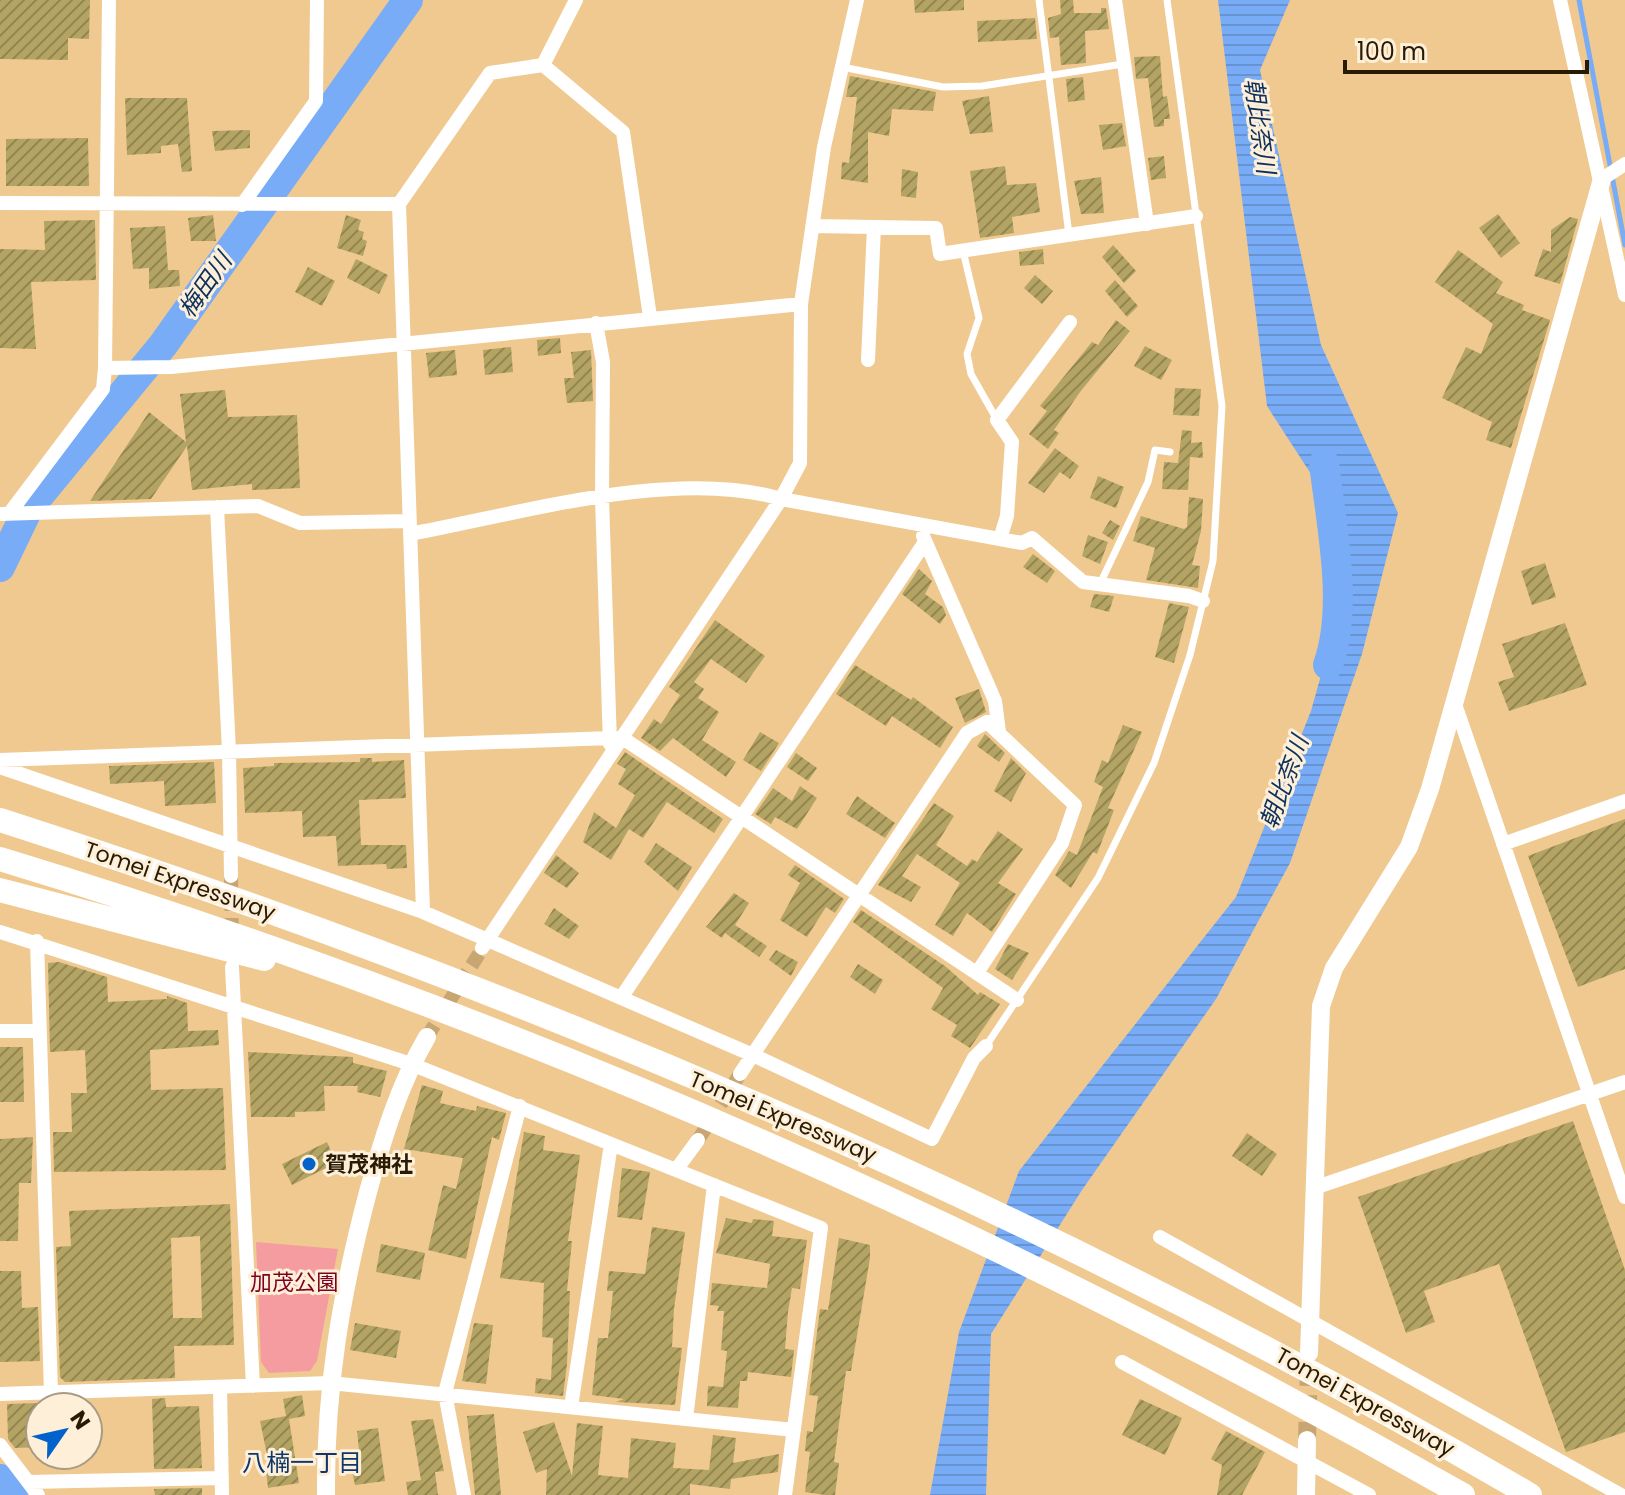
<svg xmlns="http://www.w3.org/2000/svg" width="1625" height="1495" font-family="Poppins,'Noto Sans JP',sans-serif">
  <style>
    .green { fill: #f59ca0 }
    .water { fill: url(#water-rules) }
    .lines { fill: none; stroke-linecap: round; stroke-linejoin: round }
    .stream { stroke: #78acf6; stroke-width: 5 }
    .river { stroke: #78acf6; stroke-width: 30 }
    .building { fill: url(#building-hatch); fill-rule: evenodd }
    .street-tunnel { stroke: #c8a674; stroke-width: 14; stroke-dasharray: 14 7; stroke-linecap: butt }
    .secondary-tunnel { stroke: #c8a674; stroke-width: 18; stroke-dasharray: 18 9; stroke-linecap: butt }
    .lane { stroke: #fff; stroke-width: 7 }
    .street { stroke: #fff; stroke-width: 14 }
    .secondary { stroke: #fff; stroke-width: 18 }
    .highway { stroke: #fff; stroke-width: 24 }
    .poi-dot { fill: #0062ca; stroke: #feefd8; stroke-width: 3 }
    .labels { text-anchor: middle; dominant-baseline: central; stroke-width: 6; stroke-linejoin: round; paint-order: stroke }
    .street-label { font-size: 22px; fill: #281a03; stroke: #feefd8 }
    .poi-label { font-size: 22px; font-weight: bold; fill: #281a03; stroke: #feefd8; text-anchor: start }
    .park-label { font-size: 22px; fill: #7d0022; stroke: #feefd8 }
    .water-label { font-size: 24px; font-style: italic; fill: #0d305d; stroke: #feefd8 }
    .neighbourhood-label { font-size: 24px; fill: #10376b; stroke: #feefd8 }
  </style>
  <defs>
    <pattern id="water-rules" width="6" height="5" patternUnits="userSpaceOnUse" patternTransform="scale(2)"><rect width="6" height="5" fill="#78acf6"/><path d="M0 2.5h6" fill="none" stroke="#6893d1"/></pattern>
    <pattern id="building-hatch" width="6" height="6" patternUnits="userSpaceOnUse" patternTransform="scale(2)"><rect width="6" height="6" fill="#b3a464"/><path d="M-1 1l2-2M0 6l6-6M5 7l2-2" fill="none" stroke="#928550"/></pattern>
  </defs>
  <rect width="100%" height="100%" fill="#f0c990"/>
  <path class="green" d="M256,1242L338,1249L317,1361L310,1371L269,1373L261,1362Z"/>
  <path class="water" d="M1218,0H1290L1260,70L1321,345L1398,513L1362,654L1290,863L1216,999L1082,1190L991,1334L986,1495H930L959,1332L1019,1171L1236,897L1311,711L1335,625L1348,531L1267,406Z"/>
  <g class="lines">
    <path class="stream" d="M1579,0L1625,245"/>
    <path class="river" d="M1324,463C1331,524 1349,606 1328,665
      M0,567L28,509L163,345L408,0
      M0,1479L13,1495"/>
  </g>
  <path class="building" d="M0,0H90L89,39L68,38V60L0,59Z
    M914,0H964V10L915,13Z
    M1060,0H1073L1074,13H1101V8H1106L1109,29L1085,31L1086,63L1061,65L1059,37L1050,38L1048,18L1061,14Z
    M1035,18L1037,39L978,42L977,21Z
    M1160,56L1163,97L1167,96L1170,119H1164V126L1154,127L1148,78L1136,79L1134,57Z
    M850,76L936,92L933,111L892,109L889,136L868,132V183L841,179L842,162L849,163L857,97H846Z
    M1083,77L1085,100L1068,102L1066,79Z
    M989,96L993,132L970,134L962,101Z
    M125,98H187L192,171L182,172L178,144L161,146V153L127,155Z
    M1122,123L1126,146L1103,150L1099,125Z
    M250,130V148L215,151L212,131Z
    M88,138L89,186H6V139Z
    M1164,156L1166,178L1151,180L1148,158Z
    M1005,166L1007,185L1036,183L1040,212L1012,217L1014,233L980,238L970,171Z
    M902,169L918,172L916,198L901,196Z
    M1101,177L1104,213L1081,214L1074,181Z
    M1498,214L1520,243L1501,258L1479,228Z
    M213,215L216,241H191L188,218Z
    M346,215L361,220L358,230L364,232L362,239L367,241L363,256L337,248Z
    M1570,217L1578,219L1560,284L1534,276L1543,249L1551,252V230Z
    M95,220L96,280L31,282L36,349L0,348V249L45,250L44,221Z
    M165,226L168,270H179L180,286L149,289V268L133,269L130,228Z
    M1113,245L1136,271L1124,283L1102,257Z
    M1043,249L1044,264L1020,266L1019,252Z
    M1458,250L1503,282L1496,293L1524,305L1522,310L1550,320L1511,448L1486,440L1492,422L1442,398L1466,347L1481,354L1493,324L1435,282Z
    M356,259L388,275L379,294L347,278Z
    M308,267L335,281L322,306L295,292Z
    M1035,275L1053,291L1042,304L1024,288Z
    M1115,280L1138,306L1127,317L1105,291Z
    M1116,320L1130,331L1080,392L1054,430L1059,433L1048,449L1029,434L1047,411L1040,406L1092,342L1098,345Z
    M560,338L561,353L538,356L537,340Z
    M1145,346L1172,360L1161,380L1134,366Z
    M511,347L513,372L485,375L483,350Z
    M455,350L457,375L429,378L426,353Z
    M591,350L593,401L567,403L564,378H574L571,352Z
    M1175,388L1201,389L1199,416L1173,415Z
    M225,390L228,417L297,415L300,488L252,490V484L192,490L187,446L151,499L90,501L149,412L186,442L180,394Z
    M1182,430L1192,431L1191,443L1202,442L1203,458L1190,457L1188,490L1162,489L1164,462L1178,463Z
    M1055,448L1079,466L1070,479L1060,472L1044,493L1028,483Z
    M1098,476L1124,487L1116,508L1090,498Z
    M1189,497L1203,499L1201,531L1192,565L1200,566L1198,588L1146,580L1155,548L1133,541L1141,516L1184,529L1187,527Z
    M1110,520L1120,526L1113,540L1102,533Z
    M1088,535L1108,542L1100,564L1082,556Z
    M1033,554L1055,571L1047,583L1023,567Z
    M1545,563L1556,597L1532,605L1521,571Z
    M919,569L932,581L925,594L943,607L946,615L940,624L902,594Z
    M1094,594L1114,596L1109,612L1090,607Z
    M1169,603L1189,607L1174,663L1155,657Z
    M715,620L765,656L746,683L711,659L694,682L704,689L698,698L719,712L702,740L736,762L726,777L673,738L660,751L641,738L654,719L661,724L680,695L669,687Z
    M1565,623L1587,685L1509,711L1498,682L1514,677L1502,644Z
    M855,665L911,700L913,697L953,727L940,748L892,716L886,726L836,694Z
    M979,689L986,712L965,723L955,698Z
    M1123,725L1142,732L1108,808L1114,810L1097,854L1093,852L1071,888L1055,875L1069,851L1077,855L1103,787L1094,782L1102,760L1108,763Z
    M760,732L779,743L761,771L743,760Z
    M985,734L1005,753L999,762L977,746Z
    M625,752L723,819L714,833L667,802L643,838L629,829L611,860L583,842L594,812L616,828L635,795L618,784L626,769L617,764Z
    M796,753L817,768L808,781L787,767Z
    M360,758H372V762L404,760L406,798L359,800L361,845H406L407,868L387,869L386,864L338,866L336,836L303,837L302,811L245,813L243,768L274,766V763L360,762Z
    M1011,758L1026,773L1011,802L994,791Z
    M214,762L216,803L165,806L164,781L110,784L109,766Z
    M800,786L817,798L797,829L775,817L771,824L755,814L773,788L792,801Z
    M857,796L895,823L885,838L846,814Z
    M934,803L954,816L936,845L967,866L972,859L977,862L998,831L1023,849L998,883L1016,894L992,932L967,913L953,936L935,925L960,883L917,854L902,876L921,887L911,902L878,885Z
    M1625,819V969L1578,987L1528,856Z
    M656,843L692,867L678,891L644,862Z
    M556,855L579,873L567,888L544,873Z
    M795,865L844,899L835,913L826,907L807,937L780,920L800,883L788,875Z
    M734,893L749,903L735,925L767,946L759,957L725,933L722,938L706,927Z
    M554,908L579,926L569,939L544,924Z
    M861,910L945,966L978,995L980,992L1000,1004L970,1048L951,1036L957,1025L931,1009L943,988L853,922Z
    M1008,944L1029,953L1012,980L995,969Z
    M776,950L798,962L791,976L769,960Z
    M59,962L107,977L108,1002L167,999V996L187,1003L188,1031L218,1030L219,1045L150,1050L151,1090L223,1088L226,1170L54,1172L53,1132H72L71,1093H87L85,1050L50,1052L48,963Z
    M858,964L883,980L875,994L850,977Z
    M0,1047H23L24,1102H0Z
    M248,1052L353,1057V1063L387,1071L380,1097L357,1092L358,1086H324L325,1111L295,1112V1117H251Z
    M422,1085L443,1091L440,1103L476,1111L477,1106L506,1113L499,1140L492,1137L466,1259L428,1250L443,1185L456,1189L463,1158L404,1149Z
    M1573,1121L1625,1270V1432L1566,1452L1499,1264L1424,1291L1435,1322L1406,1333L1358,1197Z
    M524,1132L545,1136L543,1150L580,1155L568,1241H572L567,1291H570L567,1364L563,1396L535,1393L536,1378L551,1380L553,1338L542,1337L544,1283L500,1278Z
    M1247,1133L1277,1154L1262,1176L1232,1156Z
    M33,1137L31,1183H19L18,1241H0V1139Z
    M327,1142L336,1163L292,1185L282,1164Z
    M622,1168L650,1172L642,1220L617,1217Z
    M230,1204L234,1345L174,1346L175,1378L65,1382L60,1377L56,1247L71,1246L69,1211ZM200,1236L202,1318H173L171,1238Z
    M726,1218L752,1223L753,1219L774,1221L772,1236L807,1240L800,1289L792,1288L788,1312L785,1349L794,1350L791,1377L748,1372L747,1381H740L738,1408L707,1406L708,1386L723,1387L727,1351L721,1350L724,1311H717L719,1306L710,1305L712,1283L767,1288L770,1264L716,1253Z
    M652,1227L685,1232L674,1309L672,1347L682,1348L675,1405L616,1402L624,1399L592,1395L598,1338H608L613,1291H607L609,1271L645,1274Z
    M839,1238L870,1245V1258L851,1371H846L834,1462L839,1463L835,1495H825L805,1492L810,1452L805,1451L807,1431L813,1432L818,1396L809,1395L820,1309L828,1310Z
    M381,1244L425,1253L420,1280L376,1272Z
    M0,1271H21L22,1308L38,1307L40,1361L0,1362Z
    M355,1323L401,1331L396,1358L350,1350Z
    M474,1323L493,1325L486,1384L462,1381Z
    M302,1395L305,1416L289,1419L299,1483L268,1488L266,1470L270,1469L260,1421L286,1416L283,1399Z
    M165,1398L166,1407L199,1406L202,1468L154,1469L152,1399Z
    M1140,1399L1182,1418L1165,1455L1122,1435Z
    M40,1403V1447L15,1448L8,1439L7,1404Z
    M494,1414L501,1495H475L467,1416Z
    M433,1419L444,1471L435,1472L438,1495H408L406,1482L421,1480L411,1421Z
    M554,1422L572,1476L577,1423L603,1426L598,1475L628,1478L631,1438L676,1443L673,1468L709,1470L713,1435L736,1438L733,1463L779,1454L778,1472L731,1479L730,1489L690,1484V1495H546L547,1469L536,1473L523,1432Z
    M378,1428L385,1481L355,1485L352,1471L361,1469L357,1431Z
    M1226,1431L1265,1452L1242,1495H1217L1222,1465L1211,1459Z
    M202,1488V1495H155L154,1489Z"/>
  <g class="lines">
    <path class="street-tunnel" d="M231,876L232,939
      M427,1037L482,949
      M698,1140L740,1074"/>
    <path class="secondary-tunnel" d="M1307,1440L1309,1363"/>
    <path class="lane" d="M1039,0L1069,235
      M842,67L943,87L982,86L1123,64
      M963,251L979,318L967,354L971,374L997,420
      M1100,584L1148,482L1155,450L1170,452
      M986,1046L1098,878L1154,763L1190,655L1213,561L1222,406L1167,0"/>
    <path class="street" d="M109,0L105,368L171,367L801,304
      M1115,0L1147,224
      M1560,0L1625,295
      M543,65L623,132L650,317
      M1602,179L1625,164
      M0,203L399,204L490,73L543,65L576,0
      M399,204L423,912
      M242,205L316,101L317,0
      M813,226L936,228L940,254L1196,216
      M596,323L603,362L602,498L610,744
      M868,360L874,227
      M217,507L229,751L231,876
      M0,514L258,506L300,523L410,521
      M9,514L103,389L105,368
      M410,534C519,514 675,467 781,499L1022,543L1032,538L1083,582L1189,596L1203,601
      M923,536L995,701L999,732
      M1000,539L1007,516L1012,442L997,420L1070,322
      M1455,704L1625,1197
      M621,737L1017,1000
      M0,760L610,738
      M0,767L423,912L755,1056L932,1139L974,1058L986,1046
      M1503,844L1625,801
      M0,932L411,1064L821,1228L785,1495
      M37,941L51,1393
      M482,948L781,499L800,463L801,304L824,147L857,0
      M232,967L253,1386
      M621,998L925,542
      M0,1031H40
      M740,1074L967,733L987,722L1075,805L1062,843L977,973
      M676,1170L698,1140
      M1314,1188L1625,1082
      M1160,1237L1621,1495
      M1122,1362L1369,1495
      M220,1387L222,1495
      M0,1394L330,1383L794,1430
      M571,1407L611,1144
      M686,1419L714,1185
      M0,1445L38,1495
      M28,1482L222,1478
      M464,1495L445,1393L520,1106"/>
    <path class="secondary" d="M1309,1353L1321,1006L1334,968L1409,847L1430,789L1602,179
      M326,1495C325,1389 341,1294 368,1192C383,1138 399,1085 427,1037
      M1306,1495L1307,1440"/>
    <path class="highway" d="M0,820C531,991 1048,1213 1530,1495
      M0,859C510,1014 1000,1231 1463,1495
      M0,890L264,959"/>
  </g>
  <circle class="poi-dot" cx="309" cy="1164" r="8"/>
  <g class="labels">
    <g class="street-label">
      <text transform="translate(180 881) rotate(19)">Tomei Expressway</text>
      <text transform="translate(783 1117) rotate(23)">Tomei Expressway</text>
      <text transform="translate(1365 1402) rotate(29)">Tomei Expressway</text>
    </g>
    <g class="poi-label">
      <text x="325" y="1164">賀茂神社</text>
    </g>
    <g class="park-label">
      <text x="294" y="1282">加茂公園</text>
    </g>
    <g class="water-label">
      <text transform="translate(1260 126) rotate(82)">朝比奈川</text>
      <text transform="translate(205 285) rotate(-55)">梅田川</text>
      <text transform="translate(1284 782) rotate(-70)">朝比奈川</text>
    </g>
    <g class="neighbourhood-label">
      <text x="302" y="1462">八楠一丁目</text>
    </g>
  </g>
  <g transform="translate(64 1431) rotate(56)"><circle r="38" fill="#feefd8" stroke="#a89a83" stroke-width="2"/>
  <path d="M0-6L14 30L0 20L-14 30Z" fill="#0062ca"/>
  <text y="-12" font-size="22" font-weight="bold" text-anchor="middle" fill="#281a03">N</text>
  </g>
  <path d="M1345 60v12h242v-12" fill="none" stroke="#281a03" stroke-width="4"/>
  <text x="1357" y="60" font-size="24" fill="#281a03" stroke="#feefd8" stroke-width="6" paint-order="stroke">100 m</text>
</svg>
